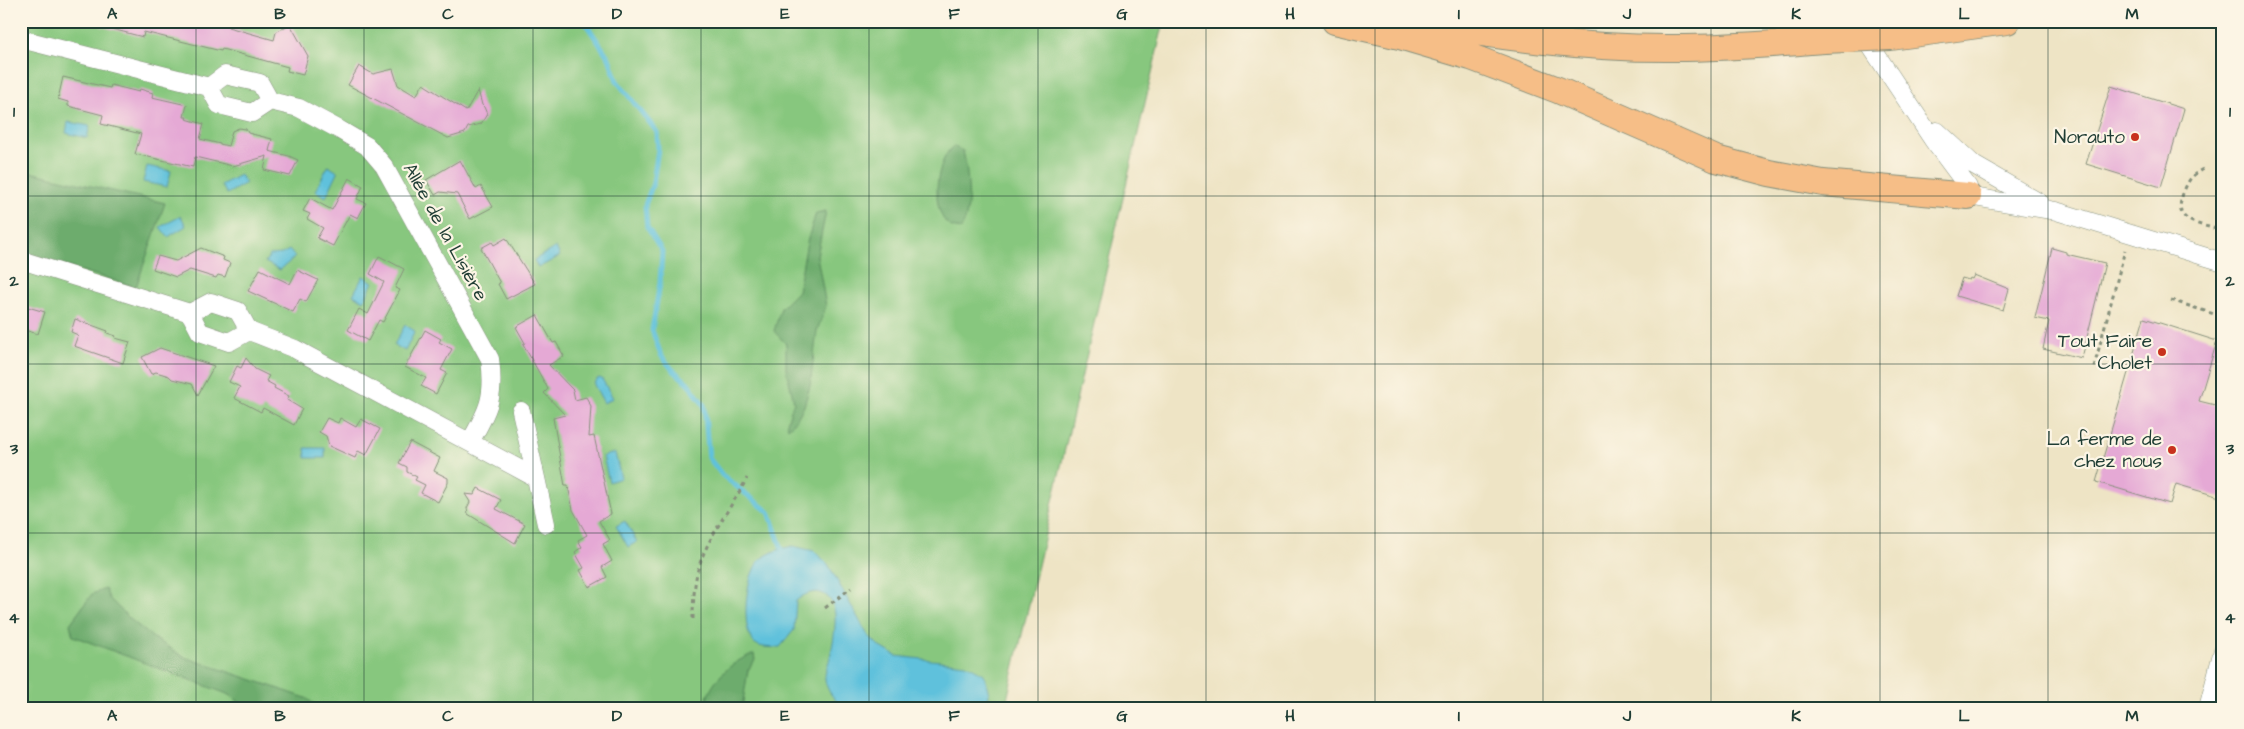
<svg xmlns="http://www.w3.org/2000/svg" width="2244" height="729" font-family="'Architects Daughter',sans-serif">
  <style>
    .green { fill: #87c77e; stroke: #538259 }
    .forest { fill: #6dac6d; stroke: #467450 }
    .water { fill: #5ec1dc; stroke: #3e7f88 }
    .lines { fill: none; stroke-linecap: round; stroke-linejoin: round }
    .stream { stroke: #5ec1dc; stroke-width: 5 }
    .building { fill: #e5a9d5 }
    .minor-casing { stroke: #86907c; stroke-width: 19 }
    .highway-casing { stroke: #86907c; stroke-width: 28 }
    .path { stroke: #86907c; stroke-width: 3; stroke-dasharray: 4 4; stroke-linecap: butt }
    .minor { stroke: #fff; stroke-width: 18 }
    .highway { stroke: #f6be87; stroke-width: 26 }
    .highway-bridge-casing { stroke: #86907c; stroke-width: 28; stroke-linecap: butt }
    .highway-bridge { stroke: #f6be87; stroke-width: 26 }
    .grid { fill: none; stroke: #1f3d34; stroke-width: 1; stroke-opacity: 0.55 }
    .poi-dot { fill: #c8321e; stroke: #fcf5e5; stroke-width: 2 }
    .labels { text-anchor: middle; dominant-baseline: central; stroke-width: 4.5; stroke-linejoin: round; paint-order: stroke }
    .poi-label { font-size: 19px; fill: #1f3d34; stroke: #fcf5e5; text-anchor: end }
    .street-label { font-size: 19px; fill: #1f3d34; stroke: #fcf5e5 }
    .neatline { fill: none; stroke: #1f3d34; stroke-width: 2 }
    .grid-label { font-size: 16px; text-anchor: middle; font-weight: bold; fill: #1f3d34 }
  </style>
  <rect width="100%" height="100%" fill="#fcf5e5"/>
  <filter id="ink" filterUnits="userSpaceOnUse"><feTurbulence type="fractalNoise" baseFrequency=".02" numOctaves="2"/><feDisplacementMap in="SourceGraphic" scale="10" xChannelSelector="R" yChannelSelector="G"/><feConvolveMatrix kernelMatrix="1 2 1 2 8 2 1 2 1" color-interpolation-filters="sRGB"/></filter>
  <filter id="wash" filterUnits="userSpaceOnUse"><feTurbulence type="fractalNoise" baseFrequency=".0096" numOctaves="4" result="noise"/><feDisplacementMap in="SourceGraphic" scale="20" xChannelSelector="R" yChannelSelector="G"/><feGaussianBlur stdDeviation="1.12" result="paint"/><feColorMatrix in="noise" values="0 0 0 0 0 0 0 0 0 0 0 0 0 0 0 0 0 1.4 0 .05"/><feComposite in="paint" operator="in"/></filter>
  <g filter="url(#wash)">
    <rect width="100%" height="100%" fill="#eee4c5"/>
    <path class="green" d="M21,21H1164L1005,708H21Z"/>
    <path class="forest" d="M953,146L963,151C968,172 973,210 961,229C957,228 953,228 950,226C929,211 936,161 953,146Z
      M21,170L165,203L136,287L21,253Z
      M826,211L817,256L826,306L817,331L810,386L804,406L795,422L788,428L787,422L794,402L786,368V344L774,331L781,308L798,291L807,242L816,213Z
      M105,589L109,598L130,619L152,637L184,657L306,698L319,708H247L230,695L73,636L70,624L92,594Z
      M754,654L755,660L748,670L742,708H704C709,683 730,661 754,654Z"/>
    <path class="water" d="M68,122L90,126L87,138L66,133Z
      M147,166L171,171L167,187L143,182Z
      M328,166L338,172L326,197L315,191Z
      M240,175L246,183L227,194L221,185Z
      M181,216L186,226L168,237L160,227Z
      M556,247L560,256L538,268L534,260Z
      M289,250L295,257L280,270L265,262L270,255L282,254Z
      M363,276L373,282L364,301L353,295Z
      M405,325L415,331L405,351L394,345Z
      M599,378L602,379L613,398L604,403L594,385L595,381Z
      M305,448H325V458H306Z
      M615,453L621,478L609,482L603,456Z
      M625,521L637,542L628,547L616,526Z
      M793,546L814,551L828,564L867,634L879,646L896,656L966,664L984,674L989,694L987,708H844C836,701 826,691 825,679C824,673 829,663 830,657C833,644 836,627 835,614C832,590 813,586 796,601L794,630L780,647C770,648 755,649 750,637C742,618 746,573 761,559C770,552 782,548 793,546Z"/>
    <g class="lines">
      <path class="stream" d="M584,21L609,58L617,81L657,132L658,149L653,183L645,205L647,227L662,251L660,283L652,330L661,355L672,369L688,383L704,405L709,458L722,475L769,512L782,549"/>
    </g>
    <g id="blocks">
      <path class="building" d="M101,21H229L228,27L274,40L276,32L290,24L308,56L303,75L287,71L288,67L222,49L221,51L144,32L143,37L100,26Z
        M359,66L373,74L393,69L398,85L416,96L423,84L466,111L478,90L482,105L484,107L487,114L481,124L468,127L465,133L448,138L348,85Z
        M63,77L110,88L111,85L139,92L140,89L153,93L152,97L187,105L184,117H187L186,119L204,124L200,139L228,146L232,131L239,128L246,129L248,133L272,139L269,151L289,156L298,160L290,176L264,170L267,156L233,166L195,157L193,167L135,154L141,134L101,124L103,115L68,106V102L58,99Z
        M2111,86L2184,109L2161,187L2086,164Z
        M460,160L476,189L481,186L493,207L470,219L457,194L440,192L435,195L426,180Z
        M349,178L363,186L357,199L366,203L358,218L350,214L333,246L317,238L323,228L307,219L310,214L303,211L310,198L332,210Z
        M506,238L535,284L506,299L498,284L500,283L481,248L492,242L494,245Z
        M201,248L224,257L223,260L230,263L225,277L218,275L216,278L190,270L176,277L153,269L158,256L176,261Z
        M2052,248L2066,252V254L2105,263L2082,358L2043,349L2049,321L2035,318Z
        M379,256L404,269L395,288L400,290L383,322L379,320L368,341L348,330L359,309L368,314L384,282L370,274Z
        M260,269L290,284L297,270L318,280L306,302L300,299L293,312L248,291Z
        M1974,275L2009,289L2003,310L1956,296L1962,278L1969,280L1970,278L1972,279Z
        M21,305L45,312L38,334L21,329Z
        M537,315L553,343L556,342L564,356L549,365L573,390L575,400L586,397L591,406L589,437L594,436L611,514L599,521L610,540L603,544L612,561L602,567L607,577L589,587L580,570L584,568L575,552L582,547L578,540L587,535L573,510L568,486H565L553,418L565,415L544,393L548,389L523,344L525,343L516,327Z
        M2144,318L2217,341L2199,401L2223,407V498L2176,484L2170,504L2096,482Z
        M75,319L108,331L107,333L116,336L115,338L130,342L123,363L74,346L78,335L71,332Z
        M425,330L441,339L439,342L452,349L441,370L447,373L436,394L421,386L426,378L405,367Z
        M160,348L214,366L198,395L192,384L172,379L169,376L156,372L151,374L142,357Z
        M246,358L255,369L269,376L266,381L275,386L274,388L289,396L287,400L302,409L294,425L263,408L261,412L234,398L240,387L229,382L237,366L241,368Z
        M327,418L338,423L340,418L356,427L361,419L380,429L366,455L358,451L355,458L329,446L326,436L319,432Z
        M410,442L440,458L434,471L448,478V483L438,502L421,493L425,485L415,480L417,477L407,472V467L399,463Z
        M478,488L501,500L496,509L525,524L515,543L468,514L467,508L470,502L465,494L474,495Z"/>
    </g>
  </g>
  <g filter="url(#ink)">
    <use href="#blocks" fill-opacity="0" stroke="#86907c" stroke-width="1"/>
    <g class="lines">
      <g class="minor-casing">
        <path id="minor" d="M1854,21L1933,140L1968,187V196L2056,211L2223,262
          M21,39L209,87L219,105L252,113L270,101
          M209,87L225,75L260,83L270,101L299,108L340,130L367,146L384,166L490,359C495,397 489,409 470,442
          M1937,131L1974,165L2040,203
          M21,260L190,313L211,302L238,311L249,331L295,349L536,478L521,411
          M190,313L200,332L229,342L249,331
          M536,478L546,524
          M2208,708L2223,650"/>
      </g>
      <g class="highway-casing">
        <path id="highway" d="M1335,21L1400,36L1471,57L1558,90L1716,159L1769,173L1823,183L1968,196
          M1404,21C1494,36 1585,49 1676,48C1726,48 1775,44 1824,40
          M1891,37L2007,21"/>
      </g>
      <path class="path" d="M2203,169C2192,175 2189,179 2184,191C2170,224 2199,223 2223,231
        M2171,300L2223,317
        M2094,367L2125,250
        M825,608L851,588
        M693,619C693,604 694,588 697,573C706,538 731,509 747,478"/>
      <use href="#minor" class="minor"/>
      <use href="#highway" class="highway"/>
      <g class="highway-bridge-casing">
        <path id="highway-bridge" d="M1824,40L1891,37"/>
      </g>
      <use href="#highway-bridge" class="highway-bridge"/>
    </g>
  </g>
  <path class="grid" d="M196,21V708M364,21V708M533,21V708M701,21V708M869,21V708M1038,21V708M1206,21V708M1375,21V708M1543,21V708M1711,21V708M1880,21V708M2048,21V708M21,196H2223M21,364H2223M21,533H2223"/>
  <g class="poi-dot">
    <circle cx="2135" cy="137" r="5"/>
    <circle cx="2162" cy="352" r="5"/>
    <circle cx="2172" cy="450" r="5"/>
  </g>
  <g class="labels">
    <g class="poi-label">
      <text x="2125" y="137">Norauto</text>
      <text x="2152" y="341">Tout Faire<tspan x="2152" dy="22">Cholet</tspan></text>
      <text x="2162" y="439">La ferme de<tspan x="2162" dy="22">chez nous</tspan></text>
    </g>
    <g class="street-label">
      <text transform="translate(445 232) rotate(61)">Allée de la Lisière</text>
    </g>
  </g>
  <rect width="2244" height="729" fill="none" stroke="#fcf5e5" stroke-width="55"/>
  <rect x="28" y="28" width="2188" height="674" class="neatline"/>
  <g class="grid-label">
    <text x="112" y="19">A</text>
    <text x="280" y="19">B</text>
    <text x="448" y="19">C</text>
    <text x="617" y="19">D</text>
    <text x="785" y="19">E</text>
    <text x="954" y="19">F</text>
    <text x="1122" y="19">G</text>
    <text x="1290" y="19">H</text>
    <text x="1459" y="19">I</text>
    <text x="1627" y="19">J</text>
    <text x="1796" y="19">K</text>
    <text x="1964" y="19">L</text>
    <text x="2132" y="19">M</text>
    <text x="14" y="117">1</text>
    <text x="2230" y="117">1</text>
    <text x="14" y="286">2</text>
    <text x="2230" y="286">2</text>
    <text x="14" y="454">3</text>
    <text x="2230" y="454">3</text>
    <text x="14" y="623">4</text>
    <text x="2230" y="623">4</text>
    <text x="112" y="721">A</text>
    <text x="280" y="721">B</text>
    <text x="448" y="721">C</text>
    <text x="617" y="721">D</text>
    <text x="785" y="721">E</text>
    <text x="954" y="721">F</text>
    <text x="1122" y="721">G</text>
    <text x="1290" y="721">H</text>
    <text x="1459" y="721">I</text>
    <text x="1627" y="721">J</text>
    <text x="1796" y="721">K</text>
    <text x="1964" y="721">L</text>
    <text x="2132" y="721">M</text>
  </g>
</svg>
